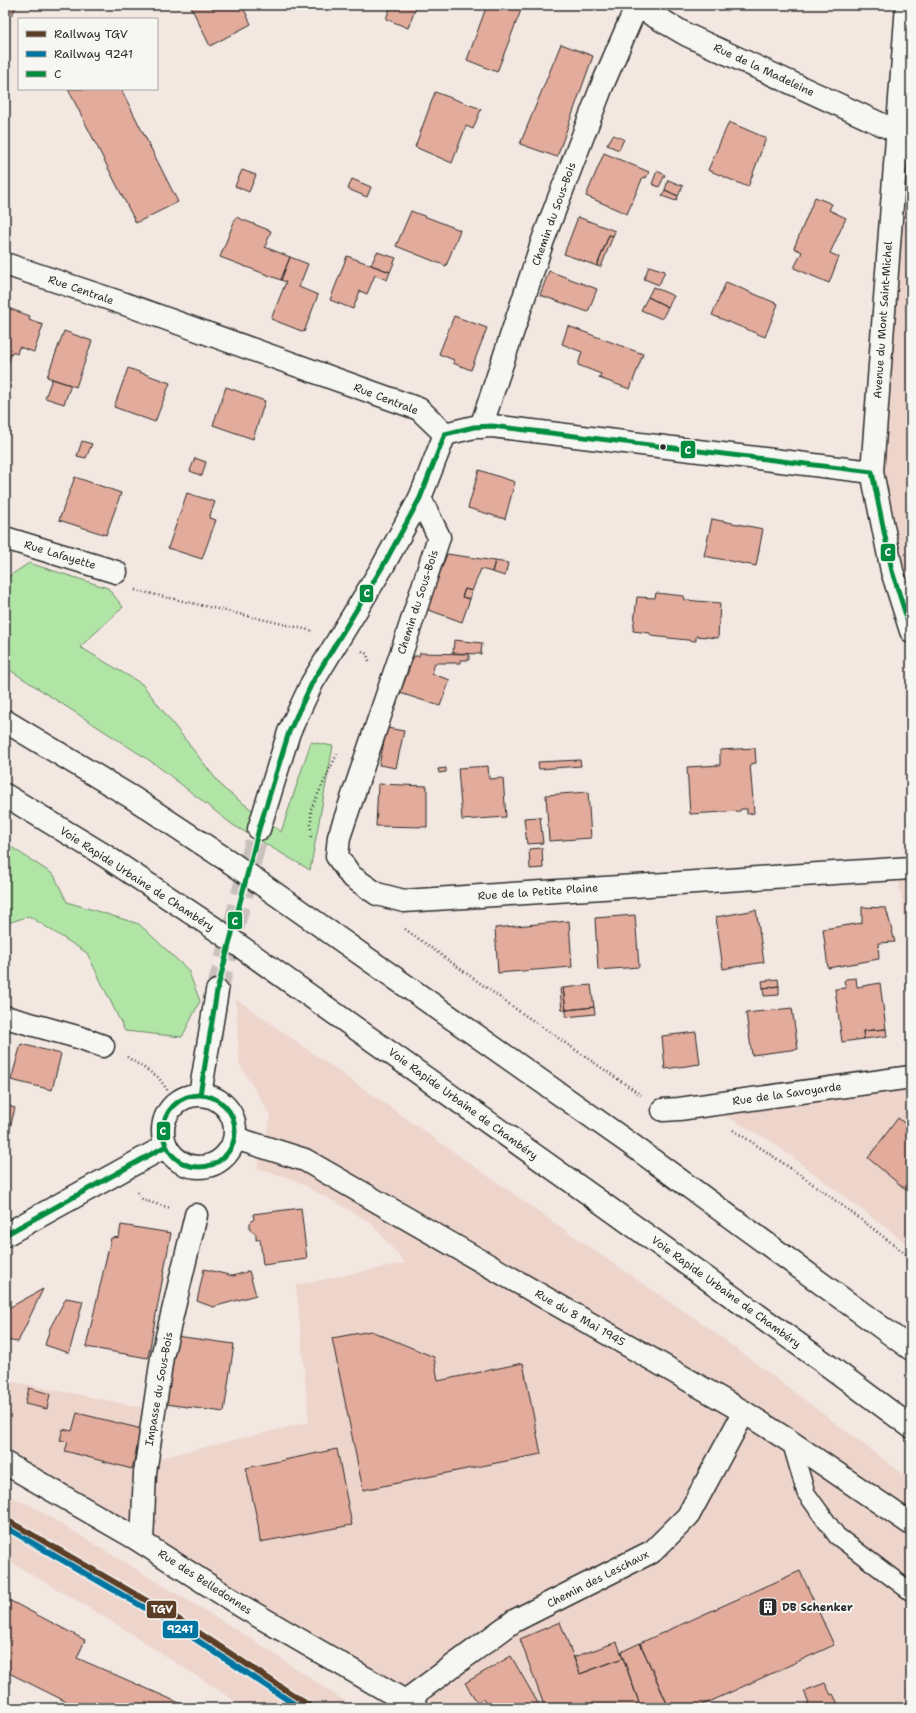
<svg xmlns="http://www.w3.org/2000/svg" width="916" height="1713" font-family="'Shantell Sans',sans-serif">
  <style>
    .built { fill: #eed5cc }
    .green { fill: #b0e5a6; stroke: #6e8868 }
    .building { fill: #e3ab9b; stroke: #2b2b2b }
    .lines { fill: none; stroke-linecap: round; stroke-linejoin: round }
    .secondary-tunnel { stroke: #cac1bd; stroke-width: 22; stroke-dasharray: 22 11; stroke-linecap: butt }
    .lane-casing { stroke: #2b2b2b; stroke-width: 20 }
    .street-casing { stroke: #2b2b2b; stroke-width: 25 }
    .secondary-casing { stroke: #2b2b2b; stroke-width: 25 }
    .highway-casing { stroke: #2b2b2b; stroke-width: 25 }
    .path { stroke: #2b2b2b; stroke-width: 2.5; stroke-dasharray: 1 3; stroke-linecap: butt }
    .lane { stroke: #f6f6f2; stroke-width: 17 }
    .street { stroke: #f6f6f2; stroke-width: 22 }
    .secondary { stroke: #f6f6f2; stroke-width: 22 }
    .highway { stroke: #f6f6f2; stroke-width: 22 }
    .bus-1-casing { stroke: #f6f6f2; stroke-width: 8 }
    .bus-1 { stroke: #008d3f; stroke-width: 5 }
    .rail-1-casing { stroke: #f6f6f2; stroke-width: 9 }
    .rail-2-casing { stroke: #f6f6f2; stroke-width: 9 }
    .rail-1 { stroke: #5c3e26; stroke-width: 6 }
    .rail-2 { stroke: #0075a1; stroke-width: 6 }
    .bus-dot { fill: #2b2b2b; stroke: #f6f6f2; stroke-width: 1.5 }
    .labels { text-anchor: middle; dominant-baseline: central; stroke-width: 4; stroke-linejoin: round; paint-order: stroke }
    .street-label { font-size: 11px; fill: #2b2b2b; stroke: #f6f6f2 }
    .poi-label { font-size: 11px; font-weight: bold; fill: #2b2b2b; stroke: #f6f6f2; text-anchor: start }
    .line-badge { stroke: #f6f6f2; stroke-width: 1.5 }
    .badge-label { font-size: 11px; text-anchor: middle; font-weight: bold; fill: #fff }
  </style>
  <rect width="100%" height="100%" fill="#f2e7e1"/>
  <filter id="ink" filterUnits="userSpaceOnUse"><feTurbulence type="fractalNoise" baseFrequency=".025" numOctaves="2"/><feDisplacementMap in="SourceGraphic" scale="8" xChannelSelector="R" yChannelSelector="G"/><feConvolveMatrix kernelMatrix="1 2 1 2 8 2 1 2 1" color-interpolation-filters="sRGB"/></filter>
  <g filter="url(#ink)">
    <path class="built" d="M911,5V631L872,472Z
      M911,867V959L897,869Z
      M236,999L602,1256L706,1326L911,1480V1708H400L5,1463V1380L166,1412L159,1458L309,1422L296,1285L405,1263L371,1223L337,1203L292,1179L257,1168L271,1117L239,1063Z
      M911,1077V1247L771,1141L727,1117L679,1109Z
      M5,1494L30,1505L255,1641L355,1708H246L108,1619L5,1559Z"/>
    <path class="green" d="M29,563L108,588L123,607L80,647L142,684L223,788L281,832L311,742L333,746L310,870L233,825L155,764L5,667V579Z
      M5,843L54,875L67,902L139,924L188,970L200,1001L182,1037L125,1031L87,953L29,916L5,924Z"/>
    <path class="building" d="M5,5H17L12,15L5,11Z
      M190,5H242L251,24L210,46Z
      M391,5H417L408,28L386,19Z
      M487,5H523L497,72L467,60Z
      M561,44L593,56L557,157L520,144Z
      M68,89H121L178,202L136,223Z
      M435,92L481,109L473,129L466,126L452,163L415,147Z
      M729,122L766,138L748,187L708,170Z
      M613,135L624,139L619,150L607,145Z
      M604,153L649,172L646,178L643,177L627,214L586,196Z
      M242,170L256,175L249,192L235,186Z
      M657,171L665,175L659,187L652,184Z
      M352,179L371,187L367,197L348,189Z
      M668,180L683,186L678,196L665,190Z
      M665,190L678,196L676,201L662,196Z
      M815,197L832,204L829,210L846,218L830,253L839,257L829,283L794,268L802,252L794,248Z
      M411,211L460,230L446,266L396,246Z
      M236,217L271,231L265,247L290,257L281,280L220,257Z
      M578,217L615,231L613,236L609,235L597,266L564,254Z
      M609,235L613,236L601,267L597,266Z
      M377,252L396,258L390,272L371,265Z
      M347,256L390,272L387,280L375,275L367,294L360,291L353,309L330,300Z
      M290,257L308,264L299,287L318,295L304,332L271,319L286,282L281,280Z
      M649,266L665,271L659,285L644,279Z
      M549,271L597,289L588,312L540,295Z
      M726,282L778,304L765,337L712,315Z
      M653,287L674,296L668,307L648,297Z
      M648,297L668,307L662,319L641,310Z
      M5,307L30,316L29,320L43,325L34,352L19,347L17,354L12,352L5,372Z
      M454,316L487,328L471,370L453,363L454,360L439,354Z
      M568,326L643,354L630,389L599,378L601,374L578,365L582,352L562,344Z
      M64,331L92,341L76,387L47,377Z
      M128,368L170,383L155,422L114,407Z
      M52,379L71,385L64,404L45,398Z
      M226,387L265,401L253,439L213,425Z
      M82,441L92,444L86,458L77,456Z
      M195,458L206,462L202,476L190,471Z
      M479,470L515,482L505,519L468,508Z
      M75,477L121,493L106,535L59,520Z
      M187,493L215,502L209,518L216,520L202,559L168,548Z
      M712,519L763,529L756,566L704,556Z
      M447,554L495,561L492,572L481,569L472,591L465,589L462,597L470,599L462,622L426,609Z
      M495,561L508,563L505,576L492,572Z
      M465,589L472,591L470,599L462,597Z
      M656,593L684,596L685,600L720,603L718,638L696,636V641L651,636L650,633L633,631L637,597L655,598Z
      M454,640L482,643L481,654L453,653Z
      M420,653L469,654V660H460V663H435L432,674L450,680L440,706L400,693L414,656H419Z
      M387,728L404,731L396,768L379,765Z
      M755,748L756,763L750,764L754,813L747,814V809H741L740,811L690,814L687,767L720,765V750Z
      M580,760L581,766L539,769L538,762Z
      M488,766L489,779L503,778L506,817L462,820L458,768Z
      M446,768V772L439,773L438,769Z
      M378,784L427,786V827L376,826Z
      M588,792L591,838L549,841L546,795Z
      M540,817L543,843L527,844L524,818Z
      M542,848L543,868L530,869L529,849Z
      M862,907L886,908L895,942L878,943L879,959L828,968L823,929L862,923Z
      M756,910L764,962L723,969L716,917Z
      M635,915L639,967L598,970L595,918Z
      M569,921L572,967L498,973L495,928Z
      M856,978L857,987L880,983L886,1029L863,1031L864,1039L842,1042L835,989L846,988L844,981L846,979Z
      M778,979L779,986L763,988L762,981Z
      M591,985L594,1007L566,1010L563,988Z
      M779,986V995L764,996L763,988Z
      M563,988L566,1010H562L560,989Z
      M594,1007L595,1014L566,1017V1010Z
      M792,1008L798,1049L752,1055L746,1013Z
      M886,1029L887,1036L864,1039L863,1031Z
      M696,1032L700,1064L665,1069L662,1036Z
      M21,1044L61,1054L52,1090L11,1080Z
      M5,1105L15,1108L5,1148Z
      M898,1118L911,1128V1194L868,1158Z
      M301,1208L307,1259L263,1265L260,1239L256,1240V1234L250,1230V1223L254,1219L253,1214Z
      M121,1225L171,1233L148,1358L86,1347L111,1238L119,1237Z
      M204,1269L233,1276L249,1271L256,1295L213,1307L197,1301Z
      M43,1289L18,1342L5,1340V1310Z
      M66,1298L83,1301L69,1353L45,1345L50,1328Z
      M371,1331L434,1357L438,1381L523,1363L541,1454L363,1490L332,1338Z
      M176,1336L234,1344L224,1412L166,1404Z
      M29,1388L50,1394L47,1409L25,1404Z
      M77,1413L142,1429L132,1469L65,1451L68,1442L60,1440L63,1429L72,1431Z
      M337,1449L352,1525L260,1542L258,1524L246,1468Z
      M800,1571L834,1645L696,1708H669L640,1643Z
      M5,1598L85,1640L77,1658L191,1708H79L5,1671Z
      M560,1622L580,1674L623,1658L641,1708H545L520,1639Z
      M617,1642L623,1658L580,1674L574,1657Z
      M640,1643L669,1708H641L621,1652Z
      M511,1656L539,1705L535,1708H489L483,1699L477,1702L465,1683Z
      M825,1683L831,1695L833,1694L840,1708H799L809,1703L804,1691Z"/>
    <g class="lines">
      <path class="secondary-tunnel" d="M217,991L259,829"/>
      <g class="lane-casing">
        <path id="lane" d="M791,1442L806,1493L837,1536L911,1592"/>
      </g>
      <g class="street-casing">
        <path id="street" d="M635,5L687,35L896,131
          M5,264L125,304L419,409L445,434
          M481,427L543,240L602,86L637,5
          M420,498L439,537L407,636L339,837L337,856L351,876L377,894L404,901L911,868
          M5,538L116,572
          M5,1017L81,1038L103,1046
          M663,1110L679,1109L911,1077
          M5,1463L135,1538L243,1607L417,1708
          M142,1542L145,1473L162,1357L196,1215
          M405,1701L514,1621L653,1551L688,1516L744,1412"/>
      </g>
      <g class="secondary-casing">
        <path id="secondary" d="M907,5L872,472L892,571L911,631
          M259,829L289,732L312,683L383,566L420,498L445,434L474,427L492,426L872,472
          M200,1095L217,991
          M163 1131a36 36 0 1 1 72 0a36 36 0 1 1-72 0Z
          M235,1138L305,1160L744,1412L791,1442L911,1524
          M5,1235L166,1146"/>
      </g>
      <g class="highway-casing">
        <path id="highway" d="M5,721L133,798L233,864L629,1143L911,1349
          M5,795L104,855L220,932L592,1196L833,1369L911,1427"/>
      </g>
      <path class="path" d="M135,590L313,631
        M362,651L367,654L369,661
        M311,837V809L337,754
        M405,929L516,1009L641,1095
        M127,1057L158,1077L173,1098
        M733,1130C795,1169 853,1213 911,1258
        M137,1192L143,1200L170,1208"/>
      <use href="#lane" class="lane"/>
      <use href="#street" class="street"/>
      <use href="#secondary" class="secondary"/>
      <use href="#highway" class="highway"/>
      <g class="bus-1-casing">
        <path id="bus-1" d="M445,434L474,427L492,426L872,472
          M872,472L892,571L911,631
          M200,1095L217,991L259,829L289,732L312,683L383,566L420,498L445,434
          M163 1131a36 36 0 1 1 72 0a36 36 0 1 1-72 0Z
          M5,1235L166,1146"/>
      </g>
      <use href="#bus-1" class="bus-1"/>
      <g class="rail-1-casing">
        <path id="rail-1" d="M5,1519L175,1617L313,1708"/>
      </g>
      <g class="rail-2-casing">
        <path id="rail-2" d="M5,1527L171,1623L300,1708"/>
      </g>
      <use href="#rail-1" class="rail-1"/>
      <use href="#rail-2" class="rail-2"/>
    </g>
  </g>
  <defs>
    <g id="building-square" transform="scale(1)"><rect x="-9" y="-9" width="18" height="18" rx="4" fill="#2b2b2b" stroke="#f6f6f2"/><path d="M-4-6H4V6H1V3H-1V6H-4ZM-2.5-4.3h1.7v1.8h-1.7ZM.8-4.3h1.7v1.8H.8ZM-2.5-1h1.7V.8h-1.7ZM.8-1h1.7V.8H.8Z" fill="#fff"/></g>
  </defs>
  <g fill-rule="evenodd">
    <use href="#building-square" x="768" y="1607"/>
  </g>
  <circle class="bus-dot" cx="663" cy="447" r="3.5"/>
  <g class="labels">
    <g class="street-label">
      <text transform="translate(764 70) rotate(25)">Rue de la Madeleine</text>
      <text transform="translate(554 214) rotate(-70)">Chemin du Sous-Bois</text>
      <text transform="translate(81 290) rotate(19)">Rue Centrale</text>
      <text transform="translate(883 320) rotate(-86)">Avenue du Mont Saint-Michel</text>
      <text transform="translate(386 399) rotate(21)">Rue Centrale</text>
      <text transform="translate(60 555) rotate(17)">Rue Lafayette</text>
      <text transform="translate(418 602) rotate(-72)">Chemin du Sous-Bois</text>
      <text transform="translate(137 879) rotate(33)">Voie Rapide Urbaine de Chambéry</text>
      <text transform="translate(538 892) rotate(-4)">Rue de la Petite Plaine</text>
      <text transform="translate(787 1094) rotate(-8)">Rue de la Savoyarde</text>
      <text transform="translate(463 1104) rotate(36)">Voie Rapide Urbaine de Chambéry</text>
      <text transform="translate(726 1292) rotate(36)">Voie Rapide Urbaine de Chambéry</text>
      <text transform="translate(580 1318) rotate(30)">Rue du 8 Mai 1945</text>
      <text transform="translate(159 1389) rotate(-80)">Impasse du Sous-Bois</text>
      <text transform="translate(598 1579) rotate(-27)">Chemin des Leschaux</text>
      <text transform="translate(205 1582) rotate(33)">Rue des Belledonnes</text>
    </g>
    <g class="poi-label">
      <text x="782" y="1607">DB Schenker</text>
    </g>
  </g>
  <g class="line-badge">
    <rect x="680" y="440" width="16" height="19" rx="4" fill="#008d3f"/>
    <rect x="880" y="543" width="16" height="19" rx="4" fill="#008d3f"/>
    <rect x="359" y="584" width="15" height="19" rx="4" fill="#008d3f"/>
    <rect x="227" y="911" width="16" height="19" rx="4" fill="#008d3f"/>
    <rect x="156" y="1121" width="15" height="20" rx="4" fill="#008d3f"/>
    <rect x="146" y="1600" width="31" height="19" rx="4" fill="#5c3e26"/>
    <rect x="162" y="1620" width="37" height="19" rx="4" fill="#0075a1"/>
  </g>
  <g class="badge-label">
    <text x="688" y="454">C</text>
    <text x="888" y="556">C</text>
    <text x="367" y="597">C</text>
    <text x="235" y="925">C</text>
    <text x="163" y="1135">C</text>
    <text x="162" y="1613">TGV</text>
    <text x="180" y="1633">9241</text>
  </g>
  <rect width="916" height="1713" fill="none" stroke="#f6f6f2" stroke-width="20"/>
  <rect x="10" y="10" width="896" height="1693" fill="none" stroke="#2b2b2b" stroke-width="1.5" filter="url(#ink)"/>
  <rect x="18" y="18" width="140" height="72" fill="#f6f6f2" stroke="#a5a5a2"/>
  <rect x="26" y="31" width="20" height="6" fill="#5c3e26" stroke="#a5a5a2"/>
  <text x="54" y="38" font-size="12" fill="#2b2b2b">Railway TGV</text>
  <rect x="26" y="51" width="20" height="6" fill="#0075a1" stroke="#a5a5a2"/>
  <text x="54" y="58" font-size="12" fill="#2b2b2b">Railway 9241</text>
  <rect x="26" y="71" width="20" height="6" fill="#008d3f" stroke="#a5a5a2"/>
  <text x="54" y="78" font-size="12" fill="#2b2b2b">C</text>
</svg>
